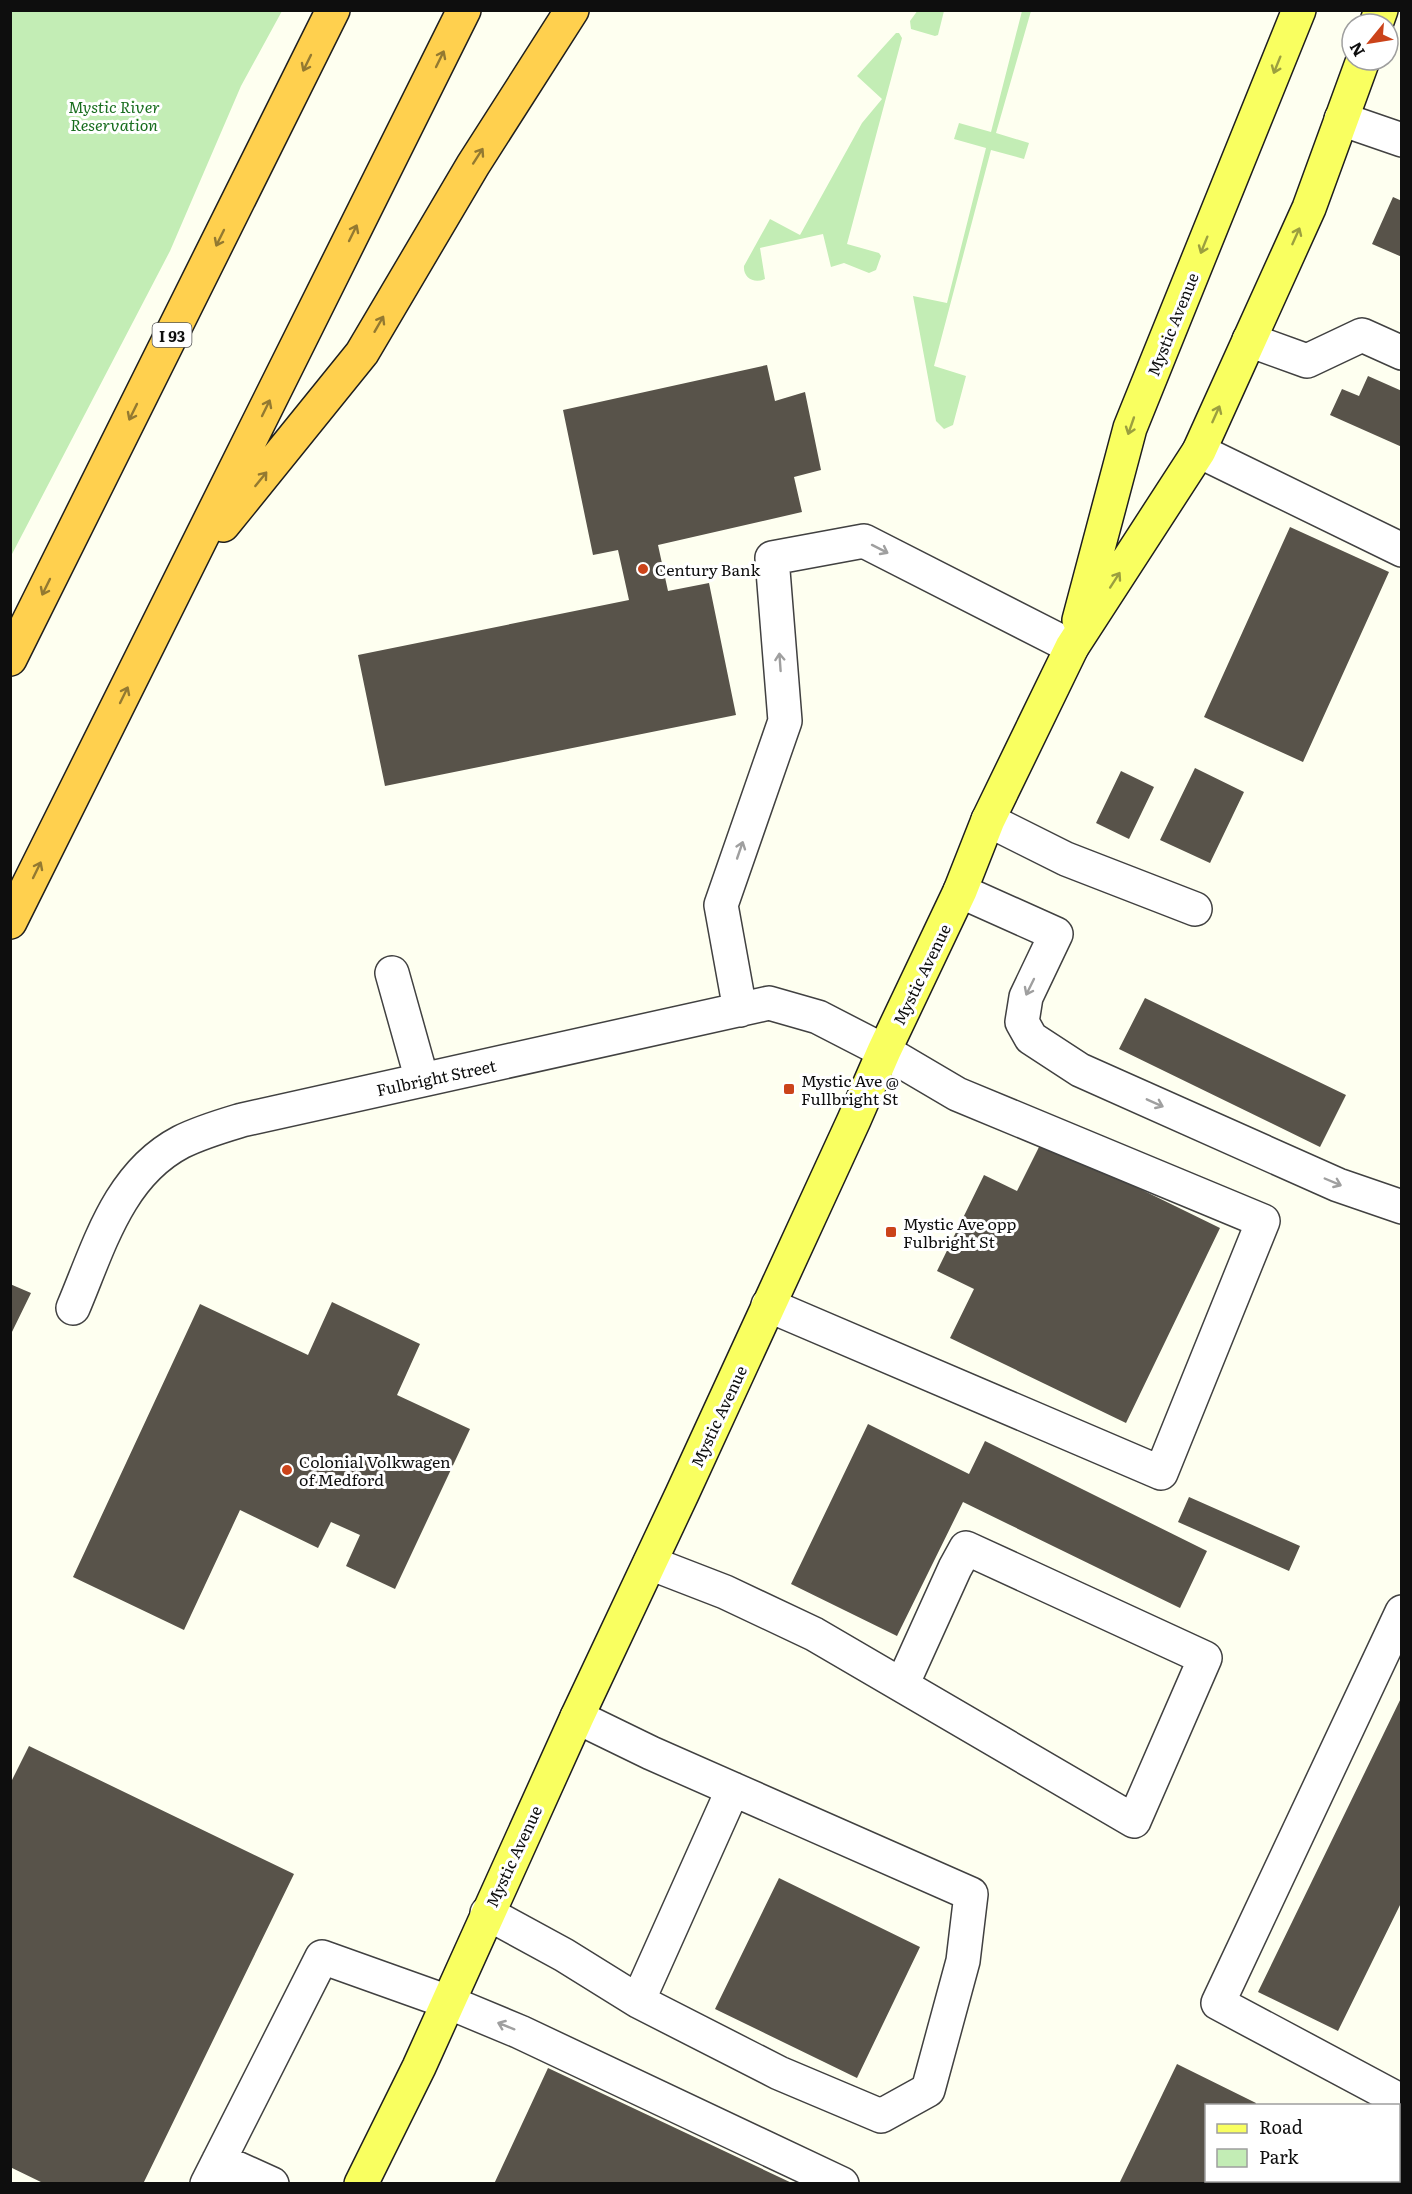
<svg xmlns="http://www.w3.org/2000/svg" width="1412" height="2194" font-family="Literata,serif">
  <style>
    .green { fill: #c3edb5 }
    .building { fill: #58534a }
    .lines { fill: none; stroke-linecap: round; stroke-linejoin: round }
    .minor-casing { stroke: #414141; stroke-width: 36 }
    .major-casing { stroke: #1f1f1f; stroke-width: 36 }
    .highway-casing { stroke: #1f1f1f; stroke-width: 36 }
    .minor { stroke: #fff; stroke-width: 33 }
    .major { stroke: #f9ff60; stroke-width: 33 }
    .highway { stroke: #ffd04e; stroke-width: 33 }
    .oneway { stroke: #937931 }
    .oneway2 { stroke: #9b9f3f }
    .oneway3 { stroke: #9f9f9f }
    .poi-dot { fill: #cb431a; stroke: #fff; stroke-width: 2 }
    .labels { text-anchor: middle; dominant-baseline: central; stroke-width: 6; stroke-linejoin: round; paint-order: stroke }
    .shield { fill: #fff; stroke: #565656; stroke-width: 1.5 }
    .shield-label { font-size: 15px; font-weight: bold; fill: #0e0e0e }
    .park-label { font-size: 16px; font-style: italic; fill: #186d1e; stroke: #fff }
    .street-label { font-size: 16px; fill: #0e0e0e; stroke: #fff }
    .poi-label { font-size: 16px; fill: #0e0e0e; stroke: #fff; text-anchor: start }
  </style>
  <rect width="100%" height="100%" fill="#fefff0"/>
  <path class="green" d="M11,10L282,11L241,86L170,251L11,556Z
    M918,10L944,11L938,35L935,36L911,29L910,21Z
    M1022,11H1031L996,133L1029,143L1024,159L991,150L934,366L966,376L953,425L944,429L936,421L913,296L947,303L986,148L954,139L959,123L991,132Z
    M896,33H899L902,38L847,244L879,253L881,256L876,270L869,273L844,263L831,267L823,234L760,248L765,279C754,284 743,278 744,266L770,219L800,235L862,123L882,99L857,76Z"/>
  <path class="building" d="M1393,197L1402,201V257L1372,244Z
    M767,365L775,401L805,392L821,470L794,477L802,512L658,545L668,591L709,583L736,715L385,786L358,655L629,600L618,550L593,555L563,410Z
    M1368,376L1402,391V447L1330,415L1342,389L1359,396Z
    M1290,527L1389,572L1303,762L1204,717Z
    M1195,768L1244,792L1210,863L1160,840Z
    M1121,771L1154,787L1129,839L1096,823Z
    M1145,998L1346,1095L1320,1147L1119,1049Z
    M1042,1141L1220,1228L1126,1423L950,1338L974,1289L937,1271L984,1175L1017,1191Z
    M10,1284L31,1293L10,1336Z
    M332,1302L420,1344L397,1395L470,1429L395,1589L346,1566L360,1535L331,1522L318,1548L240,1510L184,1630L73,1577L200,1304L308,1355Z
    M868,1424L969,1474L985,1441L1207,1551L1180,1608L963,1502L897,1636L791,1584Z
    M1189,1497L1300,1546L1289,1571L1178,1522Z
    M1402,1696V1901L1338,2031L1258,1992Z
    M29,1746L294,1874L143,2184H45L10,2167V1784Z
    M779,1878L920,1947L857,2078L715,2009Z
    M1177,2064L1256,2103L1255,2106H1206V2180H1219L1217,2184H1119Z
    M548,2068L794,2184H494Z"/>
  <g class="lines">
    <g class="minor-casing">
      <path id="minor" d="M1341,119L1402,140
        M1249,340L1307,361L1362,335L1402,353
        M1199,451L1402,550
        M988,820L1066,859L1195,909
        M960,891L1056,934L1026,997L1022,1022L1031,1038L1080,1070L1338,1185L1402,1207
        M392,973L422,1080
        M740,1010L721,905L785,721L772,558L864,541L1072,647
        M73,1308C99,1247 118,1175 181,1142C201,1132 222,1126 242,1120L769,1003L818,1017L884,1051L957,1094L1263,1221L1161,1473L768,1305
        M650,1563L725,1592L814,1634L1134,1821L1205,1658L966,1548L955,1568L902,1685
        M487,1913L564,1955L638,2001L779,2073L881,2116L928,2090L963,1961L971,1894L651,1753L577,1717
        M638,2001L733,1789
        M1392,2096L1218,2003L1402,1612
        M219,2160L272,2184
        M207,2184L322,1957L448,2002L520,2032L842,2184
        M1352,2184L1354,2180"/>
    </g>
    <g class="major-casing">
      <path id="major" d="M1376,24L1381,10
        M1079,620L1130,428L1299,10
        M361,2184L419,2067L577,1717L682,1494L854,1120L884,1051L960,891L988,820L1072,647L1199,451L1309,208L1363,60"/>
    </g>
    <g class="highway-casing">
      <path id="highway" d="M223,525L362,353L473,165L572,10
        M10,659L333,10
        M10,922L464,10"/>
    </g>
    <use href="#minor" class="minor"/>
    <use href="#major" class="major"/>
    <use href="#highway" class="highway"/>
  </g>
  <defs><path id="oneway-shaft" d="M-6 0H5M1.5-3L5.5 0L1.5 3" fill="none" stroke-width="1.6" stroke-linecap="round" stroke-linejoin="round" transform="scale(1.5)"/></defs>
  <g class="oneway">
    <use href="#oneway-shaft" transform="translate(440 59) rotate(-64)"/>
    <use href="#oneway-shaft" transform="translate(307 63) rotate(116)"/>
    <use href="#oneway-shaft" transform="translate(478 156) rotate(-57)"/>
    <use href="#oneway-shaft" transform="translate(353 233) rotate(-64)"/>
    <use href="#oneway-shaft" transform="translate(220 238) rotate(116)"/>
    <use href="#oneway-shaft" transform="translate(379 324) rotate(-60)"/>
    <use href="#oneway-shaft" transform="translate(266 408) rotate(-64)"/>
    <use href="#oneway-shaft" transform="translate(133 412) rotate(116)"/>
    <use href="#oneway-shaft" transform="translate(261 479) rotate(-51)"/>
    <use href="#oneway-shaft" transform="translate(46 587) rotate(116)"/>
    <use href="#oneway-shaft" transform="translate(124 695) rotate(-64)"/>
    <use href="#oneway-shaft" transform="translate(37 870) rotate(-64)"/>
  </g>
  <g class="oneway2">
    <use href="#oneway-shaft" transform="translate(1277 65) rotate(112)"/>
    <use href="#oneway-shaft" transform="translate(1296 236) rotate(-66)"/>
    <use href="#oneway-shaft" transform="translate(1204 245) rotate(112)"/>
    <use href="#oneway-shaft" transform="translate(1216 414) rotate(-66)"/>
    <use href="#oneway-shaft" transform="translate(1131 426) rotate(109)"/>
    <use href="#oneway-shaft" transform="translate(1115 580) rotate(-57)"/>
  </g>
  <g class="oneway3">
    <use href="#oneway-shaft" transform="translate(880 549) rotate(27)"/>
    <use href="#oneway-shaft" transform="translate(780 662) rotate(-94)"/>
    <use href="#oneway-shaft" transform="translate(740 850) rotate(-71)"/>
    <use href="#oneway-shaft" transform="translate(1030 987) rotate(116)"/>
    <use href="#oneway-shaft" transform="translate(1155 1103) rotate(24)"/>
    <use href="#oneway-shaft" transform="translate(1333 1182) rotate(23)"/>
    <use href="#oneway-shaft" transform="translate(506 2026) rotate(-158)"/>
  </g>
  <g class="poi-dot">
    <circle cx="643" cy="569" r="6"/>
    <rect x="783" y="1083" width="12" height="12" rx="3"/>
    <rect x="885" y="1226" width="12" height="12" rx="3"/>
    <circle cx="287" cy="1470" r="6"/>
  </g>
  <g class="labels">
    <rect class="shield" x="152.5" y="323" width="39" height="24" rx="4.5"/>
    <g class="shield-label">
      <text x="172" y="335">I 93</text>
    </g>
    <g class="park-label">
      <text x="114" y="106">Mystic River<tspan x="114" dy="18">Reservation</tspan></text>
    </g>
    <g class="street-label">
      <text transform="translate(1172 324) rotate(-68)">Mystic Avenue</text>
      <text transform="translate(921 974) rotate(-64)">Mystic Avenue</text>
      <text transform="translate(436 1077) rotate(-12)">Fulbright Street</text>
      <text transform="translate(718 1416) rotate(-65)">Mystic Avenue</text>
      <text transform="translate(513 1856) rotate(-65)">Mystic Avenue</text>
    </g>
    <g class="poi-label">
      <text x="655" y="569">Century Bank</text>
      <text x="801" y="1080">Mystic Ave @<tspan x="801" dy="18">Fullbright St</tspan></text>
      <text x="903" y="1223">Mystic Ave opp<tspan x="903" dy="18">Fulbright St</tspan></text>
      <text x="299" y="1461">Colonial Volkwagen<tspan x="299" dy="18">of Medford</tspan></text>
    </g>
  </g>
  <rect width="1412" height="2194" fill="none" stroke="#0e0e0e" stroke-width="24"/>
  <rect x="1205" y="2104" width="195" height="78" fill="#ffffff" stroke="#9f9f9f" stroke-width="1.5"/>
  <rect x="1217" y="2124" width="30" height="9" fill="#f9ff60" stroke="#9f9f9f" stroke-width="1.5"/>
  <text x="1259" y="2134" font-size="18" fill="#0e0e0e">Road</text>
  <rect x="1217" y="2149" width="30" height="18" fill="#c3edb5" stroke="#9f9f9f" stroke-width="1.5"/>
  <text x="1259" y="2164" font-size="18" fill="#0e0e0e">Park</text>
  <g transform="translate(1370 42) rotate(240)"><circle r="28" fill="#ffffff" stroke="#9f9f9f" stroke-width="1.5"/>
  <path d="M0-4.5L10 22L0 15L-10 22Z" fill="#cb431a"/>
  <text y="-9" font-size="16" font-weight="bold" text-anchor="middle" fill="#0e0e0e">N</text>
  </g>
</svg>
